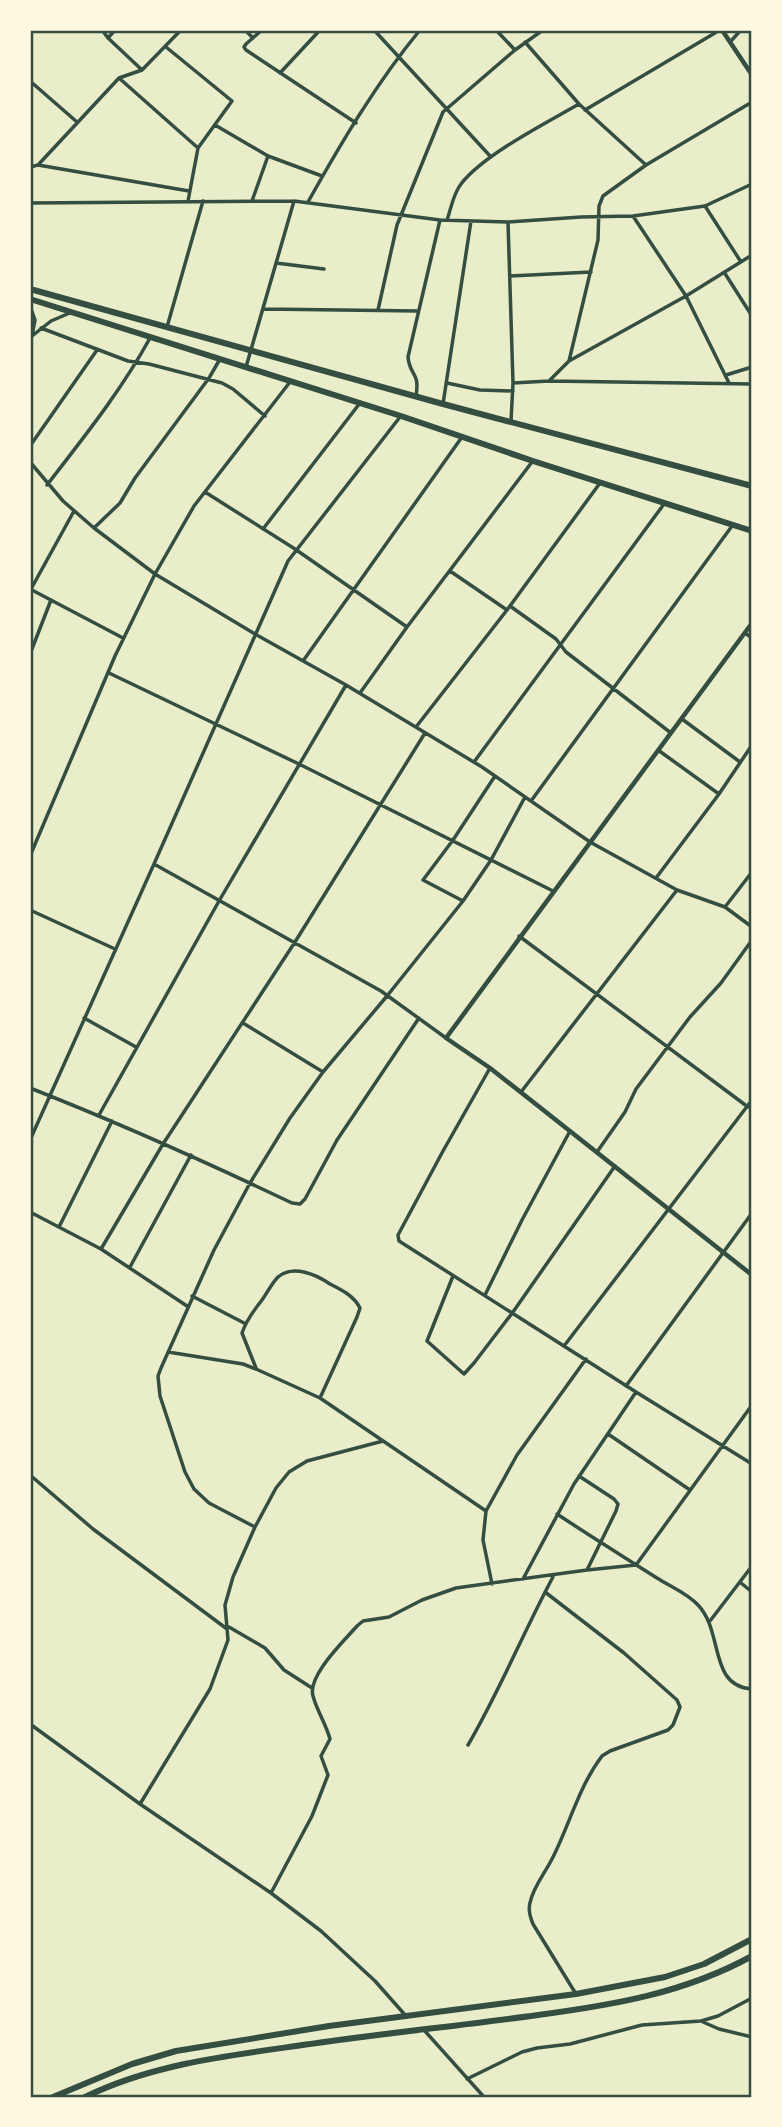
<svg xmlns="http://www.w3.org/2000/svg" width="782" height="2127" font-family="Mulish,sans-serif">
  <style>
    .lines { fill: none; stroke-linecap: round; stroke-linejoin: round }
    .minor { stroke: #344e41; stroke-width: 3.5 }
    .tertiary { stroke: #344e41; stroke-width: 4.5 }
    .primary { stroke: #344e41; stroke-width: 6 }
    .neatline { fill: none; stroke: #344e41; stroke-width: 2.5 }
  </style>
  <rect width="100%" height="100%" fill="#e9edc9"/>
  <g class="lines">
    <path class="minor" d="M102,30L108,38L142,70
      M245,30L253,38
      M262,30L246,44L244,47L246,50L356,123
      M374,30L491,157
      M496,30L515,50
      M108,38L115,30
      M525,42L579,104L646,165
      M730,42L741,30
      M166,47L232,101L198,148L188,201
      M280,73L320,30
      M119,78L198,148
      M30,81L77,122
      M585,110L720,30
      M215,125L268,156L322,176
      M38,165L189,191
      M30,167L38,165L119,78L142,70L181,30
      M252,201L268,156
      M308,202C341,143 377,82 420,30
      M30,203L294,201L440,220L508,222L581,217L633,216L705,206L752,184
      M705,206L741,262
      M633,216L686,296L729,383
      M447,220C451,209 453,194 461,184C483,155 546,123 579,104
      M508,222L513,383L511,421
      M276,263L324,269
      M724,272L752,316
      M510,276L591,272
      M30,306L35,320L32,336L51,321L72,312
      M263,309L418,311
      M378,310L397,225L443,112L515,50L543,30
      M167,327L203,201
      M41,328L128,361L149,364L222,383L233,389L265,416
      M569,361L598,240L599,206L603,196L646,165L752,102
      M246,367L294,201
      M726,375L752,367
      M549,381L569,361L686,296L752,255
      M447,383L480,390L513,391
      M513,383L549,381L752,384
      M416,396C420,371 410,377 408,357L440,220
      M443,404L471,221
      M30,446L97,350
      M30,462L63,501L94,528L155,574L255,634L346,685L482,767L590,842L677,890L725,907L752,927
      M47,485C84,437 121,391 150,338
      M205,492L295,549L407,627
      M94,528L120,503L135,478L209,378L220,359
      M263,529L360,403
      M450,571L507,610
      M30,589L123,638
      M31,589L74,511
      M510,606L556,639L566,652L671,733
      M745,633L752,638
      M30,654L51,600
      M303,661L462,437
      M109,673L299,764L553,891
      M360,693L407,627L532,462
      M682,719L740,762
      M416,727L507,610L600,483
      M658,750L719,794
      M474,762L664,504
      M531,801L732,526
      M30,856L115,656L155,574L194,506L290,382
      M154,864L381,991L446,1038
      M656,878L719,794L752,745
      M463,901L423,880L453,840L495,776
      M725,907L752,872
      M30,910L115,949
      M519,936L748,1107
      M84,1018L136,1047
      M243,1023L323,1072
      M490,1068L443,1151L398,1235L399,1241L636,1392L752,1464
      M30,1088C119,1123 206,1162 292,1203L300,1204L305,1199L337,1140L419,1018
      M521,1092L677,890
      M99,1115L219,901L346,685
      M30,1140L154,864L288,561L400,417
      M597,1152L625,1112L636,1089L690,1017L721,983L752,940
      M30,1212L101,1249L187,1306
      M59,1227L112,1121
      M101,1249L163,1144L295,942L425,733
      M130,1267L191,1155
      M453,1276L427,1341L464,1374L474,1363L513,1312L615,1166
      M485,1295L522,1220L570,1131
      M192,1296L246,1324
      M564,1346L752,1100
      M168,1352L243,1364L256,1369L320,1398L486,1511
      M256,1368L242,1333C246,1321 254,1310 262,1300C267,1293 272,1283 278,1277C293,1264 317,1275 330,1284C342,1290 354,1296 360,1308L357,1317L320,1398
      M626,1386L752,1213
      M608,1434L690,1490
      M30,1475L93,1529L227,1629
      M579,1476L614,1499L618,1504L616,1511L587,1570
      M557,1514C590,1536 624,1557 657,1578C671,1587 687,1593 698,1605C724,1632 708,1686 752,1689
      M255,1527L209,1503L194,1489L185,1472L160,1396L158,1376L161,1368L214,1250L250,1183L290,1118L323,1072L387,996L463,901L491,860L525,797
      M523,1579L574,1484L636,1392
      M741,1583L752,1592
      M492,1584L483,1540L486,1511L517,1455L586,1359
      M545,1592L624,1653L677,1700L680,1707L673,1725L668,1730L610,1751L602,1756C579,1786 569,1826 552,1859C545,1873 533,1887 530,1903C528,1910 530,1917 533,1924L576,1994
      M710,1621L752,1566
      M229,1627L265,1648L284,1670L312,1688
      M30,1724L140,1804L271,1893L321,1931L375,1981L406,2016
      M468,1745C500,1690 524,1631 554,1575
      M140,1804L210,1689L228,1640L225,1605L233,1577L255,1527L276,1488L289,1472L307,1461L383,1441
      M271,1893L312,1816L328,1775L321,1756L330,1739C326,1724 317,1711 313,1696C307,1676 344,1641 357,1626L363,1621L389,1617L422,1600L456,1588L587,1570L636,1565L752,1405
      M703,2022L719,2029L752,2037
      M424,2030L484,2097
      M467,2079L522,2052L537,2048L570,2044L642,2025L701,2021L718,2016L752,1998"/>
    <path class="tertiary" d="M722,30L752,75
      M752,623L446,1038L490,1068L752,1275"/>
    <path class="primary" d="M30,289L443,404L752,486
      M30,299L401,416L533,461L752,531
      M53,2097L132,2064L176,2051L329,2026L576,1994L665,1977L704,1964L752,1939
      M85,2097C151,2065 224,2056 296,2046C377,2034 458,2026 538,2015C613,2005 685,1993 752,1956"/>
  </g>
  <rect width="782" height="2127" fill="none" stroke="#fefae0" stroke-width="63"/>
  <rect x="32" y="32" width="718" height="2064" class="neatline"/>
</svg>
